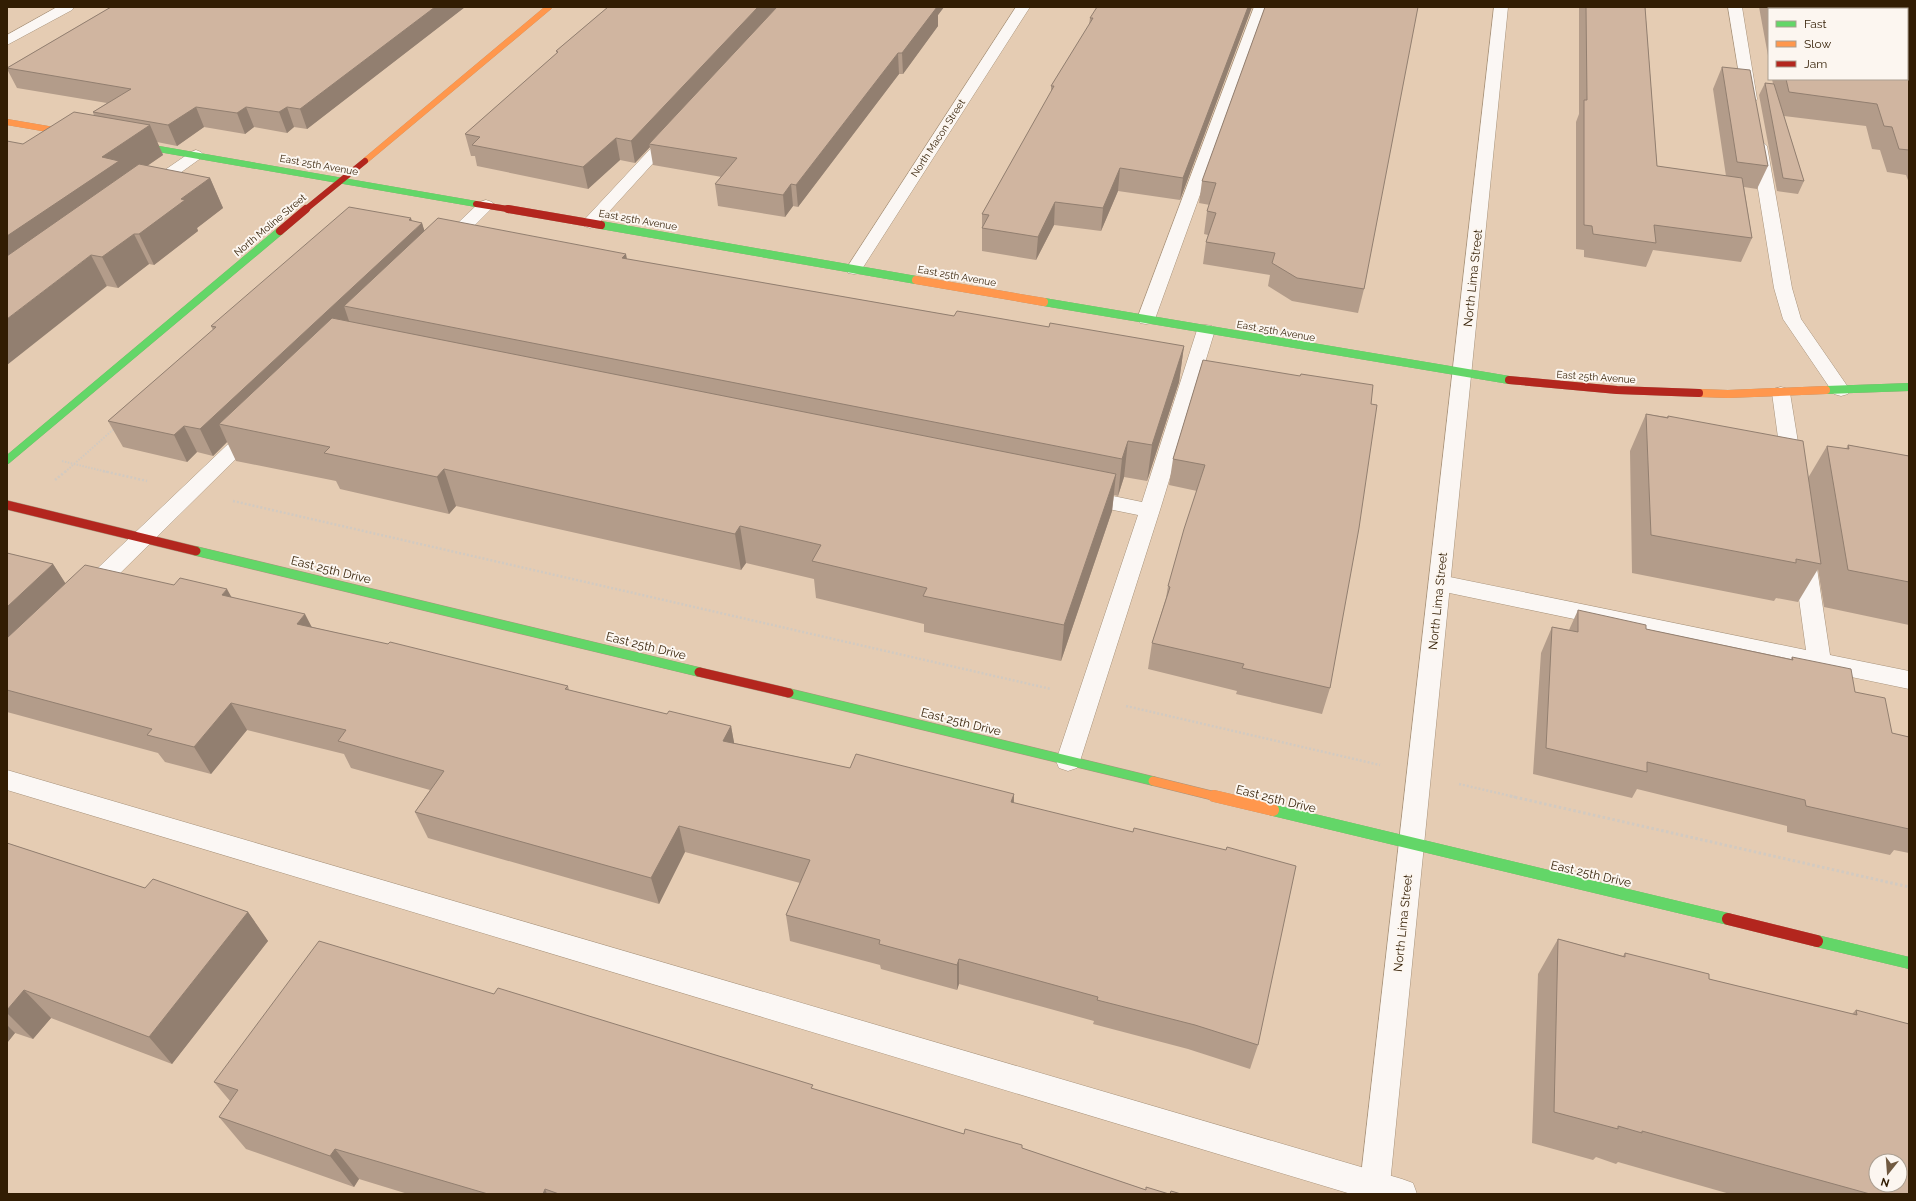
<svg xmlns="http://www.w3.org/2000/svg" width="1916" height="1201" font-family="Raleway,sans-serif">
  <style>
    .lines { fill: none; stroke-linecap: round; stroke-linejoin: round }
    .lane-casing { stroke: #a8937b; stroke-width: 1 }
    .street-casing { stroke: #a8937b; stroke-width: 1 }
    .fast-far3-casing { stroke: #a8937b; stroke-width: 6 }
    .fast-far2-casing { stroke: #a8937b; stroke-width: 8 }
    .fast-far1-casing { stroke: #a8937b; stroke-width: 10 }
    .fast-casing { stroke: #a8937b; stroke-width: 12 }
    .slow-far3-casing { stroke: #a8937b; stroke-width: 6 }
    .slow-far2-casing { stroke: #a8937b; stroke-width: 8 }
    .slow-far1-casing { stroke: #a8937b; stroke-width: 10 }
    .slow-casing { stroke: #a8937b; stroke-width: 12 }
    .jam-far3-casing { stroke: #a8937b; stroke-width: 6 }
    .jam-far2-casing { stroke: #a8937b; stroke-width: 8 }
    .jam-far1-casing { stroke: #a8937b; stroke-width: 10 }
    .jam-casing { stroke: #a8937b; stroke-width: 12 }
    .path-far2 { stroke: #d2cac1; stroke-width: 2; stroke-dasharray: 1.5 1.5; stroke-linecap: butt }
    .path-far1 { stroke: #d2cac1; stroke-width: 2.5; stroke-dasharray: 2 2; stroke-linecap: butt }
    .path { stroke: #d2cac1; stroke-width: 3; stroke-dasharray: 2.5 2.5; stroke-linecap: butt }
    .lane { fill: #fbf7f4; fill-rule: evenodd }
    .street { fill: #fbf7f4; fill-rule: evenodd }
    .fast-far3 { stroke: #63d668; stroke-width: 6 }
    .fast-far2 { stroke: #63d668; stroke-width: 8 }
    .fast-far1 { stroke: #63d668; stroke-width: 9 }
    .fast { stroke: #63d668; stroke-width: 12 }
    .slow-far3 { stroke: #ff974d; stroke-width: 6 }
    .slow-far2 { stroke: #ff974d; stroke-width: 8 }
    .slow-far1 { stroke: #ff974d; stroke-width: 9 }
    .slow { stroke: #ff974d; stroke-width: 12 }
    .jam-far3 { stroke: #b3261e; stroke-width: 6 }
    .jam-far2 { stroke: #b3261e; stroke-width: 8 }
    .jam-far1 { stroke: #b3261e; stroke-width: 9 }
    .jam { stroke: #b3261e; stroke-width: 12 }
    .wall { fill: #b39c8a }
    .shaded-wall { fill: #927f70 }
    .building { fill: #d0b5a0; stroke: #927f70; fill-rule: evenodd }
    .labels { text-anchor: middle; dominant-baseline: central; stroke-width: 4; stroke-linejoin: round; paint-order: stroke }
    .far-street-label { font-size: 10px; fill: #321d03; stroke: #fcf6f0 }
    .street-label { font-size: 12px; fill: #321d03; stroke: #fcf6f0 }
  </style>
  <rect width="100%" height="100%" fill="#e5ccb3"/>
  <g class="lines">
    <g class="lane-casing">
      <path id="lane" d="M1254,7H1268L1155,319L1152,323L1146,324L1140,323L1137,319Z
        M1728,7H1742L1757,99L1755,102H1745L1743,99Z
        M671,131L676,132L678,135L676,138L596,226L590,228L584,226L582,223L584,220L666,132Z
        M1759,141L1764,143L1767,146L1792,288L1801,319L1850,390L1848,394L1841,396L1834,394L1783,319L1774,288L1751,146L1754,143Z
        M196,150L201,152L204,155L201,158L155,191H143L141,188L143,185L191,152Z
        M486,200L492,202L494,205L492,208L453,247L447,248L441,247L439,243L441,239L480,202Z
        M1206,325L1212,326L1215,330L1160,510L1080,761L1077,768L1068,771L1059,768L1056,761L1138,515L1084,504L1077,502L1074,497L1077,492L1084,490L1142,502L1197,330L1200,326Z
        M1781,387L1788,389L1790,393L1802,467L1799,472L1792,474L1785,472L1782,467L1772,393L1774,389Z
        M254,424L261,426L264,430L261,434L96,597L88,599L80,597L77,591L80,585L247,426Z
        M1804,548L1812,550L1815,555L1830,655L1909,671V689L1440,591L1432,588L1429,583L1432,578L1440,575L1806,650L1793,555L1796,550Z
        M7,770L1402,1179L1413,1183L1417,1194H1351L7,790Z"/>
    </g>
    <g class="street-casing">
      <path id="street" d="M57,7H74L72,10L7,45V35Z
        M1016,7H1030L862,269L860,273L854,274L848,273L846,269Z
        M1494,7H1508L1389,1194H1359Z"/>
    </g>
    <g class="fast-far3-casing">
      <path id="fast-far3" d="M130,144L476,204"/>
    </g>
    <g class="fast-far2-casing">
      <path id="fast-far2" d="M601,225L916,280
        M1044,302L1509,380
        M1826,390L1909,387
        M7,460L280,231"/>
    </g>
    <g class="fast-far1-casing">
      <path id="fast-far1" d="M196,551L699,672
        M789,693L1153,781"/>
    </g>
    <g class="fast-casing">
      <path id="fast" d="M1273,810L1728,919
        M1817,941L1909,963"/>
    </g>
    <g class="slow-far3-casing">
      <path id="slow-far3" d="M7,122L77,134
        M365,161L549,7"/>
    </g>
    <g class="slow-far2-casing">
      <path id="slow-far2" d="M916,280L1044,302
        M1699,393L1728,394L1826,390"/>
    </g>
    <g class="slow-far1-casing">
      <path id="slow-far1" d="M1153,781L1218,797"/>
    </g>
    <g class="slow-casing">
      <path id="slow" d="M1214,796L1273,810"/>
    </g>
    <g class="jam-far3-casing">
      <path id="jam-far3" d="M476,204L514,210
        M305,210L365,161"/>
    </g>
    <g class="jam-far2-casing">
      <path id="jam-far2" d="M508,209L601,225
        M280,231L306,209
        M1509,380L1617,390L1699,393"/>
    </g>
    <g class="jam-far1-casing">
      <path id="jam-far1" d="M7,505L196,551
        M699,672L789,693"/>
    </g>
    <g class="jam-casing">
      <path id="jam" d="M1728,919L1817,941"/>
    </g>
    <path class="path-far2" d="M62,461L107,472
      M65,472L115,428"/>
    <path class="path-far1" d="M103,471L147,481
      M55,480L66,471
      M233,501L1051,689
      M1126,706L1380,765
      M1459,784L1515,797"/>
    <path class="path" d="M1510,796L1909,887"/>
    <use href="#lane" class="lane"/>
    <use href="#street" class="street"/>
    <use href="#fast-far3" class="fast-far3"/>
    <use href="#fast-far2" class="fast-far2"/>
    <use href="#fast-far1" class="fast-far1"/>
    <use href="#fast" class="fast"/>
    <use href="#slow-far3" class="slow-far3"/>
    <use href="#slow-far2" class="slow-far2"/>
    <use href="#slow-far1" class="slow-far1"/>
    <use href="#slow" class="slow"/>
    <use href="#jam-far3" class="jam-far3"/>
    <use href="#jam-far2" class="jam-far2"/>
    <use href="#jam-far1" class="jam-far1"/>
    <use href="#jam" class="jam"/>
  </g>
  <path class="wall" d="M111,7H465L307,129L294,127L287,133L254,127L245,134L204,127L177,146L157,142L163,155L147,166L210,178L223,208L197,228L198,231L154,265L149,264L118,288L107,286L23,144L94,116L93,112L107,103L17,88L7,69V68Z
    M608,7H944L938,15V26L903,74H899L798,207L793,206L785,217L718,206L715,184L722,177L653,165L650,147L635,163L620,160L588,189L477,166L475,156H471L465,134L557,53L556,51Z
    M1252,7L1180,200L1118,191L1101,231L1054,225L1036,260L982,251V214L1051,92V86L1089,25L1090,18Z
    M1265,7L1364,289L1358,313L1292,301L1268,286L1270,275L1203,264L1206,242L1208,235L1204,234L1207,211L1210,205L1199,203L1202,181Z
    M1579,7H1645L1657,166L1726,176L1713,89L1722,67L1768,166L1757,189L1744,187L1752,238L1741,262L1653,250L1646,267L1584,257V250L1576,249V122L1579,114Z
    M1759,7H1909V183L1906,175L1887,172L1880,150L1872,149L1866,126L1784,116L1804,181L1798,194L1777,191L1759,95L1765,83L1773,84L1772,79H1907V9H1769V61Z
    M412,221L422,223L424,231L627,259L954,316L1049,327L1184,346L1179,382L1147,481L1124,477L1118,496L1114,495L1112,511L1061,661L924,632V624L816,598L814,579L746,563L741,570L456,506L449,514L340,489L336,481L236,461L227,442L213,456L197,452L187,462L123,447L108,421L213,330L211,326Z
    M1203,360L1330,688L1322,714L1236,694L1237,691L1148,669L1152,643L1166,598L1168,586L1197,491L1169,485L1173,459Z
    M1646,414L1667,417L1668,416L1808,478L1827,446L1846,449L1848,445L1909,456V625L1824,607L1818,569L1798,602L1776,598L1774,601L1632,573L1630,451Z
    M7,553L53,564L65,583L174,585L231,597L312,627L568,686L569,690L667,714L731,726L734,743L850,768L1014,794V803L1258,1045L1250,1069L1188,1049L1093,1024L1094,1021L959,984L957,990L881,969L880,965L790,941L786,915L800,883L685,852L659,904L428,838L415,812L430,790L351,768L344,754L247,730L211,774L165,762L158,753L7,712Z
    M1578,610L1646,629L1791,659L1792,657L1855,692L1892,733L1909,737V853L1894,850L1890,855L1787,832V826L1637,789L1632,798L1533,774L1541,653L1552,627L1569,630Z
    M7,843L145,888L248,912L268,941L172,1064L51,1018L33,1039L15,1033L7,1043Z
    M1558,939L1623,956L1625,953L1709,979L1852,1014L1856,1010L1909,1194H1730L1618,1162L1616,1164L1596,1157L1593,1160L1532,1143L1538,974Z
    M494,994L964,1134L1022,1148L1146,1190L1169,1194H408L359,1179L354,1187L246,1149L219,1117L230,1101L214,1082Z"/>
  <path class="shaded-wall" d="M435,7H465L307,129L300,109Z
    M758,7H779L649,144L650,147L635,163L631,141Z
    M930,7H944L938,15V26L903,74L902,53Z
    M1248,7H1252L1180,200L1183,178Z
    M898,53L899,74L798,207L796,185Z
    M196,107L204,127L177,146L168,125Z
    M246,107L254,127L245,134L237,113Z
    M287,107L294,127L287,133L279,112Z
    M150,125L163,155L128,179L7,279V236L102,157Z
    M616,138L620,160L588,189L583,167Z
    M1120,168L1118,191L1101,231L1103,208Z
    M210,178L223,208L197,228L198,231L154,265L139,234L181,199Z
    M791,184L793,206L785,217L783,195Z
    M1055,202L1054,225L1036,260L1038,237Z
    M411,218L415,230L422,223L430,248L344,306L350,324L219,424L227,442L213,456L200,429Z
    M134,234L149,264L118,288L102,257Z
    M626,254L633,289L622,258Z
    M91,255L107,286L7,365V319Z
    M1184,346L1179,382L1147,481L1152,445Z
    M184,426L197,452L187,462L174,435Z
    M1128,441L1124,477L1118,496L1122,459Z
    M444,469L456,506L449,514L437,477Z
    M1116,474L1112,511L1061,661L1064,625Z
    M740,526L746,563L741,570L735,534Z
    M53,564L71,592L7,653V607Z
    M227,589L242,616L222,595Z
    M305,614L319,641L297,624Z
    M231,703L247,730L211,774L194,747Z
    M731,726L736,753L723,741Z
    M1014,794L1013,820L1011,802Z
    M679,826L685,852L659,904L651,878Z
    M248,912L268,941L172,1064L149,1037Z
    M959,959V984L957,990V965Z
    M24,990L51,1018L33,1039L7,1013V1010Z
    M7,1025L15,1033L7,1043Z
    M335,1149L359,1179L354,1187L330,1156Z
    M545,1189L547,1194H543Z"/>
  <path class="building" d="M111,7H435L300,109L287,107L279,112L246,107L237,113L196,107L168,125L93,112L131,89L7,68Z
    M608,7H758L631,141L616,138L583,167L472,145L480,137L465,134L558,52L556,51Z
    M777,7H937L902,53H898L796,185L791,184L783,195L715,184L737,158L649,144Z
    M1097,7H1248L1183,178L1120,168L1103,208L1055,202L1038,237L982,228L989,215L982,214L1054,86H1051L1093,18H1090Z
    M1265,7H1418L1364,289L1297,278L1272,263L1275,253L1206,242L1216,213L1207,211L1216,183L1202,181Z
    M1586,7H1645L1657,166L1742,178L1752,238L1654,225L1656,243L1593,234L1592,226L1584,225V100H1587Z
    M1772,7H1909V150L1899,149L1892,127L1884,126L1877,104L1789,92L1786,79H1907V9H1772Z
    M1722,67L1750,70L1768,166L1737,162Z
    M1765,83L1774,84L1804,181L1783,178Z
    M74,112L150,125L102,157L119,161L7,236V141L23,144Z
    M139,164L210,178L181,199L185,200L139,234H134L102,257L91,255L7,319V256Z
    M349,207L411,218L409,220L422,223L200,429L184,426L174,435L108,421L216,327L211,326Z
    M438,218L626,254L622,258L954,316L957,311L1049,327L1050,323L1184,346L1152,445L1128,441L1122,459L344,306Z
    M332,318L1116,474L1064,625L923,596L927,588L812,561L821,545L740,526L735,534L444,469L437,477L324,453L330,447L219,424Z
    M1203,360L1300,376L1301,374L1373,385L1371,404L1377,405L1359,528L1330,688L1242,668L1244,664L1152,643L1170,587L1168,586L1184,529L1205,465L1173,459Z
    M1646,414L1668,418V416L1803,441L1821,564L1796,559V563L1651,535Z
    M1848,445L1909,456V582L1848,570L1827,446L1849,449Z
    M7,553L53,564L7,607Z
    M85,565L174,585L180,578L227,589L222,595L305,614L297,624L388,644L390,642L568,686L565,689L667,714L669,711L731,726L723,741L850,768L856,754L1014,794L1011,802L1133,832L1134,828L1226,850L1227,847L1296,866L1258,1045L1195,1025L1097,1000L1098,997L959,959L957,965L879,944L880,940L786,915L810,860L679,826L651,878L415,812L444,771L338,741L346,730L231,703L194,747L147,735L152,729L7,690V638Z
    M1578,610L1646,625V629L1793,660L1792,657L1851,669L1855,692L1885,698L1892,733L1909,737V829L1806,806L1805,800L1647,762V772L1546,748L1552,627L1578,632Z
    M7,843L145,888L153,879L248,912L149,1037L24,990L7,1010Z
    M1558,939L1625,957V953L1709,974V979L1857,1015L1856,1010L1909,1024V1194H1870L1642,1131V1133L1618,1126V1129L1554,1112ZM1876,1161H1900V1185H1876Z
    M319,941L494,994L498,988L813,1085L811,1088L964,1134L965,1129L1022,1145V1148L1146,1190V1187L1169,1194H559L545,1189L543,1194H488L335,1149L330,1156L219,1117L238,1090L214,1082Z
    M1171,1191L1181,1194H1170Z"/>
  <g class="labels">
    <g class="far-street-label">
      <text transform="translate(938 138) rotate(-57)">North Macon Street</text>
      <text transform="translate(319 165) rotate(10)">East 25th Avenue</text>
      <text transform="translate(638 220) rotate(10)">East 25th Avenue</text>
      <text transform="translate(270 225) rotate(-40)">North Moline Street</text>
      <text transform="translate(957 276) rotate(10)">East 25th Avenue</text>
      <text transform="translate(1276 331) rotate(10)">East 25th Avenue</text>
      <text transform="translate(1596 377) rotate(4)">East 25th Avenue</text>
    </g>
    <g class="street-label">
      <text transform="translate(1473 278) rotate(-84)">North Lima Street</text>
      <text transform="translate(331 570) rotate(14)">East 25th Drive</text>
      <text transform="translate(1438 601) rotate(-84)">North Lima Street</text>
      <text transform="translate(646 646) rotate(14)">East 25th Drive</text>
      <text transform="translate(961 722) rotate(14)">East 25th Drive</text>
      <text transform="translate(1276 799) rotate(14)">East 25th Drive</text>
      <text transform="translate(1591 874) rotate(13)">East 25th Drive</text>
      <text transform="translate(1403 923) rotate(-84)">North Lima Street</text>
    </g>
  </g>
  <rect width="1916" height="1201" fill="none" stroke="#321d03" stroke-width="16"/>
  <rect x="1768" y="8" width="140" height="72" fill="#fcf6f0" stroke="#ab9f91"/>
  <rect x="1776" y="21" width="20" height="6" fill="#63d668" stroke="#ab9f91"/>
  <text x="1804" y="28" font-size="12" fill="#321d03">Fast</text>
  <rect x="1776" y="41" width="20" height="6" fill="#ff974d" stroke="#ab9f91"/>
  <text x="1804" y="48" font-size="12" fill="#321d03">Slow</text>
  <rect x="1776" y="61" width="20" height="6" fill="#b3261e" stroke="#ab9f91"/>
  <text x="1804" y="68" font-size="12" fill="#321d03">Jam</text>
  <g transform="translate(1888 1173) rotate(197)"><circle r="19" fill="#fcf6f0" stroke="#ab9f91"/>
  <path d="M0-3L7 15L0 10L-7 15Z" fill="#715a41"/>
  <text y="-6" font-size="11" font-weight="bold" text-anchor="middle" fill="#321d03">N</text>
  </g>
</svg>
